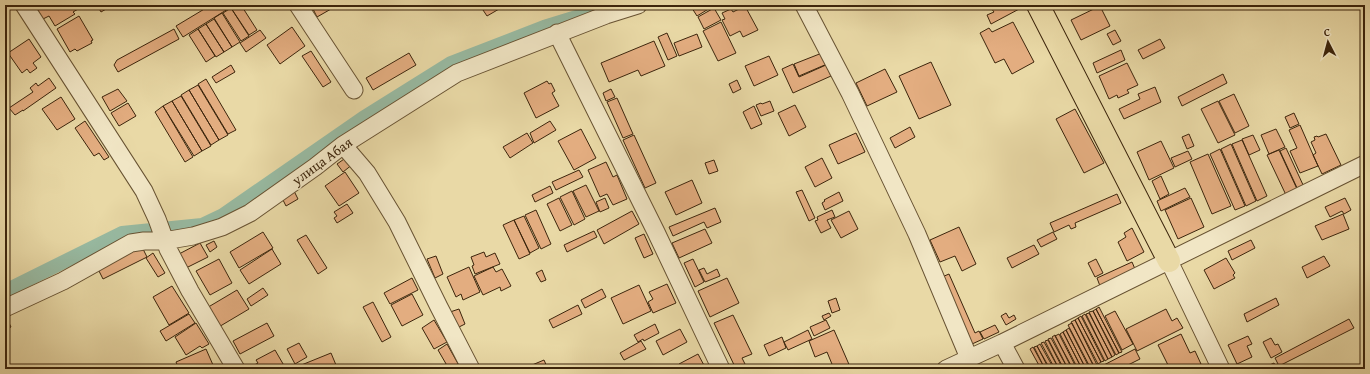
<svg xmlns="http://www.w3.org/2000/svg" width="1370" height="374" font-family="'Gentium Book Plus',serif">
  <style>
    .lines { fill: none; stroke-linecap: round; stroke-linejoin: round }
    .canal { stroke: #98bba3; stroke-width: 14 }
    .building { fill: #e3ad80; stroke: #3c250c }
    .minor-casing { stroke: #675232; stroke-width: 19 }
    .major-casing { stroke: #3c250c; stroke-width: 24 }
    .minor { stroke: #f1e6c5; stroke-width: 17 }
    .major { stroke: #e9d9a6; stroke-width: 22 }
    .labels { text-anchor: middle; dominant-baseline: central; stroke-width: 3; stroke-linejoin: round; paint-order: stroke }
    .street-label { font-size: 14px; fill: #3c250c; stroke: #f1e6c5 }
  </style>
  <rect width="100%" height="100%" fill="#e9d9a6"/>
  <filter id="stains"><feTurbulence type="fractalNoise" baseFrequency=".005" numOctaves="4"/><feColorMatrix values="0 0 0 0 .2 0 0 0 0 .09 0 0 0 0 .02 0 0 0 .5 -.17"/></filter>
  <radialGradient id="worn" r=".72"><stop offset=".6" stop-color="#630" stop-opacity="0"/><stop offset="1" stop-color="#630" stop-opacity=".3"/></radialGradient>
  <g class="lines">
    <path class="canal" d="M5,291L122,233L202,225L223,215L363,118L451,63L544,27L596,11"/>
  </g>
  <path class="building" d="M40,5H85L73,12L75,14L55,26L49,16L43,19L36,7Z
    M97,5H113L101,12Z
    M211,5H230L231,7L183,37L176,26Z
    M236,5H241L257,30L249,35L231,8Z
    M321,5H338L317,17L313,9Z
    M484,5H506L487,16L481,7Z
    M690,5H715L697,16Z
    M996,5H1019L1021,8L991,24L987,15L994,12L991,8Z
    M745,6L758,30L743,37L740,31L730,36L722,20L725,19L722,13L731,9L733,12Z
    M1100,6L1110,26L1081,40L1071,20Z
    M231,8L249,36L241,41L223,13Z
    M714,8L721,20L704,29L698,17Z
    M222,13L240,42L232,47L214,18Z
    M79,16L93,40L91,41L92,43L77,51L75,49L70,52L57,29Z
    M214,19L232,47L224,52L206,24Z
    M721,22L736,53L718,61L703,31Z
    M1013,22L1034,62L1012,74L1004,59L995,63L980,33L989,28L992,32Z
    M206,24L224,52L216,57L198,29Z
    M292,27L305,46L280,64L267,45Z
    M174,29L179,39L118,72L114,65L117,60Z
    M198,29L215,56L206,62L189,35Z
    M260,30L266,38L246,52L240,43Z
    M1115,30L1121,41L1113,45L1107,34Z
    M667,33L677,56L668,60L658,37Z
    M697,34L702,47L679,56L674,43Z
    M29,39L41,57L33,63L37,68L30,73L27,69L22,73L8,53Z
    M1160,39L1165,48L1143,59L1138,50Z
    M654,41L665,66L641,76L638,70L609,82L601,63Z
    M1121,50L1125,60L1097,73L1093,63Z
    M311,51L331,82L323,87L302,56Z
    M409,53L416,65L373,90L366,78Z
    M822,53L827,64L799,76L794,64Z
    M769,56L778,75L754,86L745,66Z
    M931,62L951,105L919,119L899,76Z
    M1127,63L1138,85L1127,90L1129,93L1118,98L1117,95L1109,99L1099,76Z
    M793,64L799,77L826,65L831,76L793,93L782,69Z
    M231,65L235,72L216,83L212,77Z
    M885,69L897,92L867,106L856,83Z
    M1223,74L1227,83L1182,106L1178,97Z
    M49,78L56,88L23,111V110L15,115L9,108L33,92L30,88L36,83L38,86Z
    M206,79L236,130L228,134L198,84Z
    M737,80L741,89L733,93L729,84Z
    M547,81L549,84L551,83L555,91L552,93L559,106L536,118L524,93Z
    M198,85L228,135L219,140L189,90Z
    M1155,87L1161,102L1124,119L1119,109L1140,99L1138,94Z
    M118,89L127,101L110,111L102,97Z
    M611,89L615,97L606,101L603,93Z
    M189,90L219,140L211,145L181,95Z
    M1234,94L1249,126L1235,133L1219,101Z
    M181,96L211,146L202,151L172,101Z
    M61,97L75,119L57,130L42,109Z
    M617,98L633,134L623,138L607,102Z
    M172,101L202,151L194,156L163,106Z
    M770,101L774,111L761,116L756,105L761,103L762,104Z
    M1218,101L1235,135L1218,143L1201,109Z
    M128,103L136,116L119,126L111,113Z
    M795,105L806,127L789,136L778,113Z
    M163,106L193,157L185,162L155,112Z
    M754,106L762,124L751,129L743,112Z
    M1075,109L1104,163L1084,173L1056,119Z
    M1294,113L1299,124L1290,128L1285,117Z
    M85,121L109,157L104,160L99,153L94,156L75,128Z
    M550,121L556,130L534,143L530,133Z
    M1300,125L1318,166L1300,173L1290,151L1297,148L1289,130Z
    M910,127L915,137L895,148L890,138Z
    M581,129L596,158L574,170L558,141Z
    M1276,129L1285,147L1269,154L1261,135Z
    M527,133L533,143L510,158L503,147Z
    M856,133L865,152L838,164L829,145Z
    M1189,134L1194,146L1187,149L1182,137Z
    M1326,134L1341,165L1322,174L1313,155L1316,153L1311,142L1315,140L1314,137L1317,136L1318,137Z
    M634,135L656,183L645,188L623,140Z
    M1253,135L1260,150L1249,155L1242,139Z
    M1242,140L1267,196L1257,201L1232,144Z
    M1161,141L1174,168L1149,180L1137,152Z
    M1231,144L1256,201L1246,206L1221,149Z
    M1286,148L1304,187L1298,190L1280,151Z
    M1220,149L1245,206L1235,210L1210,154Z
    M1279,150L1297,189L1286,195L1267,155Z
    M1188,151L1192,159L1175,167L1171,158Z
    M1208,154L1231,206L1212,214L1190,162Z
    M347,157L353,164L343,172L337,164Z
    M822,158L832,178L815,187L805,167Z
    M714,160L718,171L709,174L705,163Z
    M606,162L613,177L617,175L627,199L613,205L607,194L600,197L588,170Z
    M579,170L583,177L556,190L552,182Z
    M345,172L359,193L339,206L325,186Z
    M1161,176L1169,194L1160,199L1152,181Z
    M692,180L702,203L676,215L665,192Z
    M586,185L599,211L586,217L573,191Z
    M550,186L553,193L535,202L532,195Z
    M1185,188L1190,197L1161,211L1157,201Z
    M802,190L815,218L809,221L796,192Z
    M294,191L298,199L286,206L282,198Z
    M572,191L585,219L574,225L560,197Z
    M839,192L843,201L825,210L822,203L825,201L824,200Z
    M1117,194L1121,203L1075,223L1076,227L1071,229L1069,225L1054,232L1050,223Z
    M559,198L572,225L560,231L547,204Z
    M605,198L609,208L600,212L596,202Z
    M1191,198L1204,227L1178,239L1165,210Z
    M1345,198L1351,210L1344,214L1342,211L1330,217L1325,207Z
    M347,204L353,213L337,223L334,218L337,216L334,212Z
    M715,208L721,222L707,228L704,222L673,236L669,227Z
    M536,210L551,244L541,249L525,215Z
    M832,210L835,217L827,220L831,228L821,233L815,221L818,220L817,217Z
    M632,211L639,224L604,244L597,230Z
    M849,211L858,229L841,238L831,220Z
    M1343,214L1349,229L1322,240L1315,226Z
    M524,216L539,248L530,253L514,220Z
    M514,220L530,254L519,259L503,225Z
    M959,227L976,264L962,271L955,256L940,262L930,240Z
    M1132,228L1144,252L1127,261L1118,242L1126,237L1124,233Z
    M705,229L712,243L679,258L672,243Z
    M594,231L597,237L567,252L564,245Z
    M263,232L273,248L239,268L230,252Z
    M1053,232L1057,239L1041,247L1037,240Z
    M644,234L653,254L644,258L635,238Z
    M306,235L327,268L318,274L297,240Z
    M1251,240L1255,248L1232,260L1228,251Z
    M214,241L217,247L210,252L206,245Z
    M200,243L208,257L186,268L179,254Z
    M1034,245L1039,254L1012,268L1007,258Z
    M142,247L147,257L103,279L98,269Z
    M272,249L281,264L249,284L240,270Z
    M484,252L486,257L495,253L500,264L475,274L472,266L474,265L471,257Z
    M153,253L165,273L158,277L146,258Z
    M436,256L443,274L435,278L427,259Z
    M1324,256L1330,266L1307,278L1302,267Z
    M1226,258L1235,273L1233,275L1235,278L1214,289L1204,270Z
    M219,259L232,283L210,295L196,271Z
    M693,259L704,282L695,287L684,263Z
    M1096,259L1103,273L1095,277L1088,263Z
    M1132,262L1135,269L1100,286L1097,278Z
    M469,267L480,292L463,300L461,294L456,297L447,277Z
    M493,267L496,272L502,269L511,286L501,291L500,287L483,295L474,276Z
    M704,268L707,274L717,269L720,276L705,282L699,270Z
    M542,270L546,280L541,282L536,273Z
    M949,274L975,333L979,331L983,339L972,344L942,277Z
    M412,278L418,290L390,304L384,293Z
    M727,278L739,303L710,317L698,291Z
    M667,284L676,303L653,313L648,302L653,299L649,292Z
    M639,285L651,311L623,324L611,298Z
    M172,286L189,313L169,325L153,297Z
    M263,288L268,295L251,306L247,299Z
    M602,289L606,297L585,308L581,300Z
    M237,290L249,309L217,328L205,309Z
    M412,294L423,315L402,326L391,305Z
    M836,298L840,310L832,313L828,301Z
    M1276,298L1279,305L1247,322L1244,314Z
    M373,302L391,337L382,342L363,307Z
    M578,305L582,314L553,328L549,320Z
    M1099,307L1122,352L1119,353L1096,309Z
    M459,309L465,324L457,328L450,312Z
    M1096,309L1119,353L1116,355L1093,311Z
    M1166,309L1172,321L1177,318L1183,328L1137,351L1126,329Z
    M1093,311L1115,355L1112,357L1089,312Z
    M1115,311L1133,344L1122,350L1105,316Z
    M829,313L831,316L824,320L822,316Z
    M1006,313L1009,318L1014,315L1016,319L1006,325L1001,316Z
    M1089,313L1112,357L1108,359L1086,314Z
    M189,314L195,323L166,341L160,331Z
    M1085,314L1108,359L1105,361L1082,316Z
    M733,315L752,354L742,358L747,368L744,369H736L714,323Z
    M1081,316L1104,361L1101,362L1078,318Z
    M5,317H6L11,327L5,330Z
    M1078,318L1101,362L1098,364L1075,320Z
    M1349,319L1354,328L1279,366L1275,358Z
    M434,320L447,342L434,349L422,328Z
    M826,320L830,328L814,336L810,327Z
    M1075,320L1097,365L1094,366L1071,322Z
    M196,323L209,344L202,348L200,346L186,355L175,337Z
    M267,323L274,336L240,354L233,341Z
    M1072,323L1094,367L1091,369L1068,325Z
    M655,324L659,333L644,341L643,339L638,342L634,335Z
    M995,325L999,332L984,339L980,332Z
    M1069,328L1090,369H1086L1066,330Z
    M680,329L687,342L663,355L656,341Z
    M808,330L812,339L788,350L784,342Z
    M834,330L851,369H834L827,352L815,357L809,341Z
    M1066,330L1086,369H1082L1063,332Z
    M1063,332L1082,369H1078L1060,334Z
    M1059,334L1077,369H1073L1055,336Z
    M1181,334L1190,353L1195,351L1201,364L1192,369H1170L1158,345Z
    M1055,335L1072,369H1068L1052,337Z
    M1248,336L1252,344L1247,346L1252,357L1237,364L1228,345Z
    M782,337L786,348L769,356L764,345Z
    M1051,338L1068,369H1064L1048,339Z
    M1271,338L1275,345L1278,344L1282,352L1271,358L1263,342Z
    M1048,340L1063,369H1059L1045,341Z
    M641,341L646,349L624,360L620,353Z
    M1044,342L1059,369H1055L1041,343Z
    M299,343L307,357L295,364L287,349Z
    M447,344L461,369H449L438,350Z
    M1040,344L1054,369H1050L1037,346Z
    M1037,346L1049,369H1045L1034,347Z
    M1033,347L1045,369H1041L1030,349Z
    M206,349L213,365L204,369H179L176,362Z
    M1135,349L1140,359L1120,369H1099L1098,368Z
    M275,350L286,369H247L258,363L256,360Z
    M331,353L336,365L326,369L294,368Z
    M698,354L706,369H681L679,364Z
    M544,360L548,369H526L525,368Z
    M1274,363L1277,369H1261Z"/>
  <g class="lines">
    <g class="minor-casing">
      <path id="minor" d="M24,5L144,191L157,219L168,249L190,291L236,369
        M298,5L354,90
        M804,5L850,93L917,234L969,358
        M557,33L656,232L721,369
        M343,145L367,173L397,222L439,307L471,369
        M1169,261L1221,369
        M5,308L63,281L131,243L144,241H164L193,236L222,227L250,213L315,167L343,145L457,73L606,15L638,5
        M1002,343L1016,369
        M946,369L1002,343L1365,164"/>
    </g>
    <g class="major-casing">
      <path id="major" d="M1038,5L1169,261"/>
    </g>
    <use href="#minor" class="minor"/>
    <use href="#major" class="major"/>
  </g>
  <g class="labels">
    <g class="street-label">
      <text transform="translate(322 161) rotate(-36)">улица Абая</text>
    </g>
  </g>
  <rect width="1370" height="374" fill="none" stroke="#e9d9a6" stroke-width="20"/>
  <rect x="6" y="6" width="1358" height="362" fill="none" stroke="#3c250c" stroke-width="2"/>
  <rect x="10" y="10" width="1350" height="354" fill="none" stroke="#3c250c"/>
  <g transform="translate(1328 42) rotate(354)" stroke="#f1e6c5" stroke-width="3" paint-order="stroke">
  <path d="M0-3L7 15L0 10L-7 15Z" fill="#3c250c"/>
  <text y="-6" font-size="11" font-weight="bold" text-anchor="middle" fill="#3c250c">С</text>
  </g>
  <rect width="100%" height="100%" filter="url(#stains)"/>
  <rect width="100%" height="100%" fill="url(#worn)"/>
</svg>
